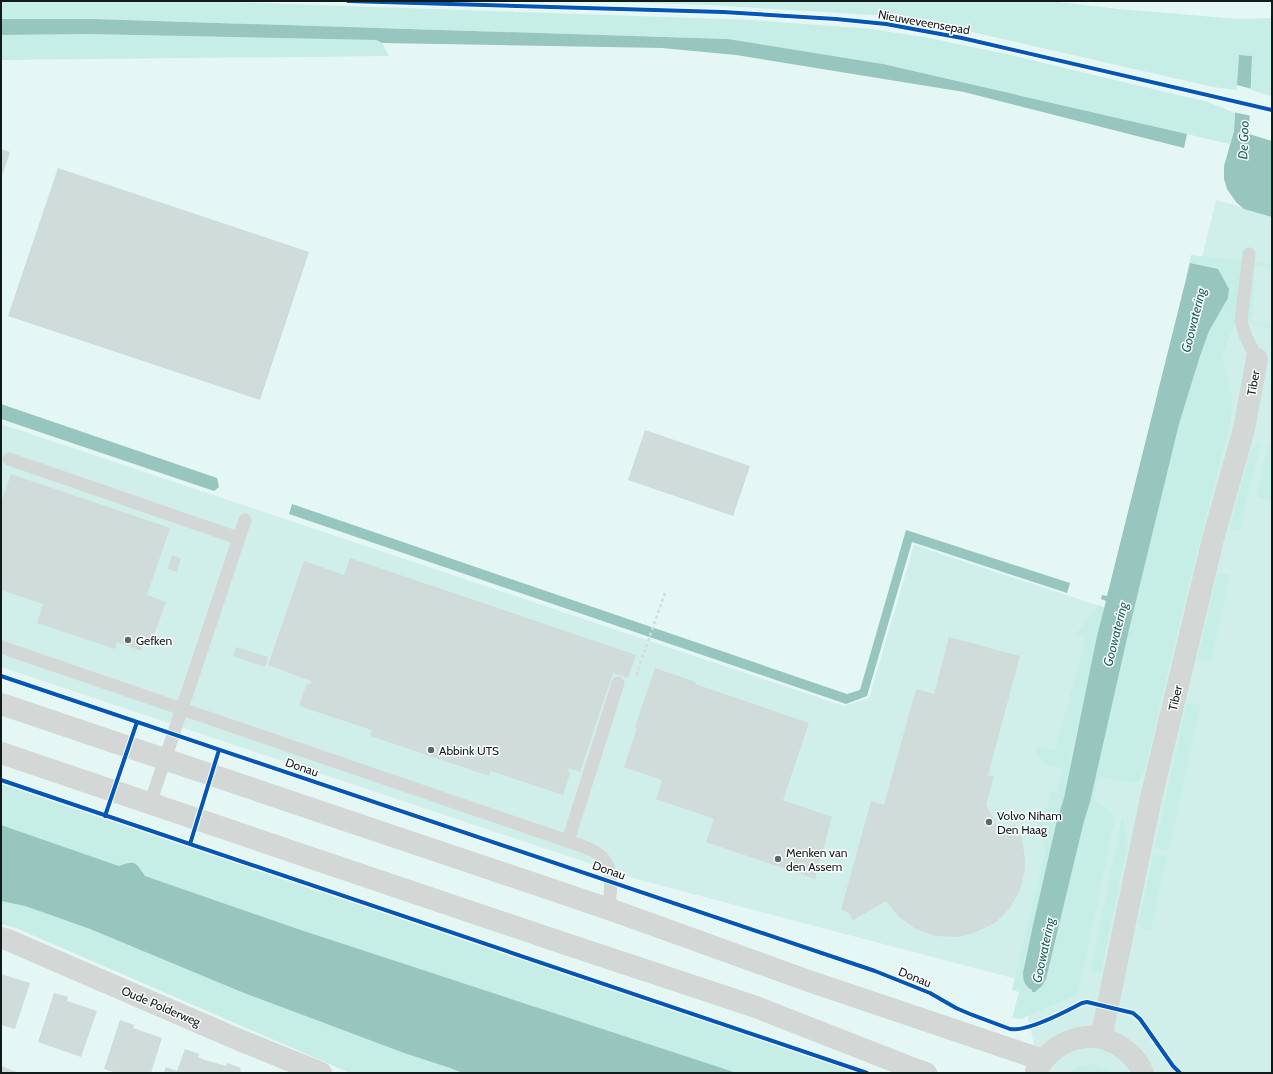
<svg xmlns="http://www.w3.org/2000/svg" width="1273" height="1074" font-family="Cabin,sans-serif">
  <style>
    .built { fill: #d1efea }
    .green { fill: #c6eee7 }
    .water { fill: #97c6bf }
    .pier { fill: #e5f7f4 }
    .building { fill: #cfdcda }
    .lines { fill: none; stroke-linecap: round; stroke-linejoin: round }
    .path { stroke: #d5dbda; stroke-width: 2.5; stroke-dasharray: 3 3; stroke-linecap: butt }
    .lane { stroke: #d3d7d6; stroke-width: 13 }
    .street { stroke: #d3d7d6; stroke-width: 22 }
    .secondary { stroke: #d3d7d6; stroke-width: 22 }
    .cycleway-casing { stroke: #fff; stroke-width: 6 }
    .cycleway { stroke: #0057b8; stroke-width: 4 }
    .poi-dot { fill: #5b6866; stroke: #fff; stroke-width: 1.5 }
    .labels { text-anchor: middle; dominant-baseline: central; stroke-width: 3; stroke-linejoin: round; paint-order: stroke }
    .street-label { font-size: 12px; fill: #101b1a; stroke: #fff }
    .poi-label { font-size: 12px; fill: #101b1a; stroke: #fff; text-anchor: start }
    .water-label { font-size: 13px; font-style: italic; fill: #15655c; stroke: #fff }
  </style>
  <rect width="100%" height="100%" fill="#e5f7f4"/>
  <path class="built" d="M1216,200L1272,215V1073H1040L1020,980L636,879L1,667V424L844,706L869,698L914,545L1115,611Z"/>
  <path class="green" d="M1,1H202L752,20L872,29L929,38L1006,54L1208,102L1235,113L1234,131L1230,144L883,64L728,39L93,19H1Z
    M578,1H1049L1119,9L1238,19L1272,18V96L1251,90L1252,56L1239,55L1237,90L1213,87L950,27L874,15L711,5Z
    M88,34L376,40L382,43L389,56L1,60V35Z
    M1191,255L1241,260V269L1234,327L1225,347L1223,357L1232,398L1231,420L1227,437L1192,571L1146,765C1143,774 1142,782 1131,783L1099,776L1093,801L1105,807L1115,819L1078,994L1021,1019L1012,1018L1019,992L1012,990L1045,852L1044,842L1033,814L1047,807L1051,792H1057L1062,769C1047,764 1035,765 1036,745L1055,750L1086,638L1075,635L1099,605L1104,607L1070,762L1064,798L1057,820L1033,925L1023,973V978L1036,991L1045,983L1084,821L1090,802L1128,634L1179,424L1200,356L1209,331L1214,321L1218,269L1190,263L1186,277V275Z
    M1255,262L1272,264V268L1255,265L1252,321L1272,326V329C1264,325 1253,327 1247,320Z
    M1268,445L1272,447V502L1256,496Z
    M1257,446H1260L1240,531L1229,529L1249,457L1253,449Z
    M1218,572L1230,575L1211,662L1197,659Z
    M1187,702L1201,705L1169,850L1155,847Z
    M1,784L857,1073H737L304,931L144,876L136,863L119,866L1,825Z
    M1122,818L1125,825L1128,842L1101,973L1090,971Z
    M1153,854L1167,857L1151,930L1138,927Z
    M1,901L25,906L90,929L239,991L404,1053L450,1068L463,1073H350L16,928L1,924Z
    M1089,1064L1099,1066L1110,1073H1068L1079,1066Z"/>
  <path class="water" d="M1,19H93L728,39L883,64L1187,134L1184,148L964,92L736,55L662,48L382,43L376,40L88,34L1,35Z
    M1239,55L1252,56L1249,134L1272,141V217L1244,209L1236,202L1227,189L1224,179V166L1234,131Z
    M1190,263L1218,269L1229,289L1228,298L1209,331L1200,356L1179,424L1128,634L1090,802L1084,821L1046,979L1042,986L1036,991V992H1032V990C1025,986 1023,981 1023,973L1033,925L1057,820L1064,798L1097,636L1106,601L1101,599L1102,595L1107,596L1108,592Z
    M1,404L217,478L219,487L214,491L1,419Z
    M292,504L847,694L860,690L906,530L1070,583L1067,593L912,542L867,696L846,704L289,514Z
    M1,825L119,866C137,860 135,862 145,876L304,931L737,1073H463L450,1068L404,1053L239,991L90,929L25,906L1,901Z"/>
  <path class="pier" d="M1237,85L1252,89V116L1233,112Z"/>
  <path class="building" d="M1,149L10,152L1,179Z
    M58,168L309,252L260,400L8,316Z
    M645,430L750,466L733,516L628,480Z
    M11,474L170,528L147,595L166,602L150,646L144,644L141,651L117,642L115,649L37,623L43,604L1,590V502Z
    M172,555L181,558L177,572L168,569Z
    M350,558L636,655L628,678L613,673L580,772L569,768L567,772L570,773L563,795L490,771L489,776L370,736L372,730L299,706L307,683L310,685L311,681L268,665L304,561L344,575Z
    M949,637L1020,656L988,775L994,777L986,805L999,828L995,831L997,834L1015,824L1022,838L1025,859V869L1020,890L1010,908L996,922L987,927L968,935L957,937L936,936L916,929L899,917L886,901L853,920L849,913L841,910L871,801L884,805L916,689L934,694Z
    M236,647L268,657L265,667L233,656Z
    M655,668L696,682L695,684L809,723L783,800L832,817L815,879L706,842L714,819L656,799L662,780L624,767L637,728L635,727Z
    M1,974L30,983L15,1029L1,1025Z
    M54,993L68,997L67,1001L97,1011L81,1057L38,1042Z
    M120,1020L134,1025L133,1028L162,1038L151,1073H116L104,1069Z
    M185,1049L199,1054L198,1057L205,1060L226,1066L227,1063L241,1068L240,1071L244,1073H164L166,1067L177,1071Z
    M1,1066L20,1073H1Z"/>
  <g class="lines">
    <path class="path" d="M636,675L665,593"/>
    <path class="lane" d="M1249,254L1241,321L1246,337L1257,359
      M9,459L238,538
      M1,647L582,846C587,848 592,850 597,853C616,866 610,889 609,909
      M150,804L245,520
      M568,841L618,683"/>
    <path class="street" d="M1,938L8,940L237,1039L321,1073
      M1101,1038L1151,798L1213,539L1244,429L1257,359"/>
    <path class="secondary" d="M1,704L609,909L806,980L1043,1060
      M1,753L560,942L756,1007L909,1067L926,1073
      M1036,1071C1055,1039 1092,1025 1124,1049C1132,1055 1139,1063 1143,1073"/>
    <g class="cycleway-casing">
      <path id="cycleway" d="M348,1L723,12L836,19L886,24L962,38L1272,110
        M1,676L875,971L930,993L956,1008L970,1014L1010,1029C1026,1032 1067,1011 1082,1003L1087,1002L1133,1013L1140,1019L1173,1066L1180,1073
        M1,780L867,1073
        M105,816L137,722
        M190,844L219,750"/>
    </g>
    <use href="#cycleway" class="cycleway"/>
  </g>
  <g class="poi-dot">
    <circle cx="128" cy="640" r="4"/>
    <circle cx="431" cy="750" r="4"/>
    <circle cx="989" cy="822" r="4"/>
    <circle cx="778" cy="859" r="4"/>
  </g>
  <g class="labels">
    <g class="street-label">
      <text transform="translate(924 22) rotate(10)">Nieuweveensepad</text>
      <text transform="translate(1253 383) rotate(-80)">Tiber</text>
      <text transform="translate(1175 698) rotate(-77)">Tiber</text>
      <text transform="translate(302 767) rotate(19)">Donau</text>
      <text transform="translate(609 870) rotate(19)">Donau</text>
      <text transform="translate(915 977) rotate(22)">Donau</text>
      <text transform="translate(161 1006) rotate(23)">Oude Polderweg</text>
    </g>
    <g class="poi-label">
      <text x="136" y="640">Gefken</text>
      <text x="439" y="750">Abbink UTS</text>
      <text x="997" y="815">Volvo Niham<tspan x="997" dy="14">Den Haag</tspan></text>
      <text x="786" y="852">Menken van<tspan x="786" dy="14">den Assem</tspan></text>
    </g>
    <g class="water-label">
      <text transform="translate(1243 140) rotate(-88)">De Goo</text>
      <text transform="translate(1193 320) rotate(-76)">Goowatering</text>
      <text transform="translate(1115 634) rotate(-76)">Goowatering</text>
      <text transform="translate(1043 950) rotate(-78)">Goowatering</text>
    </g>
  </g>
  <rect width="1273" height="1074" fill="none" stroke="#101b1a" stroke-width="4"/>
</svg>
